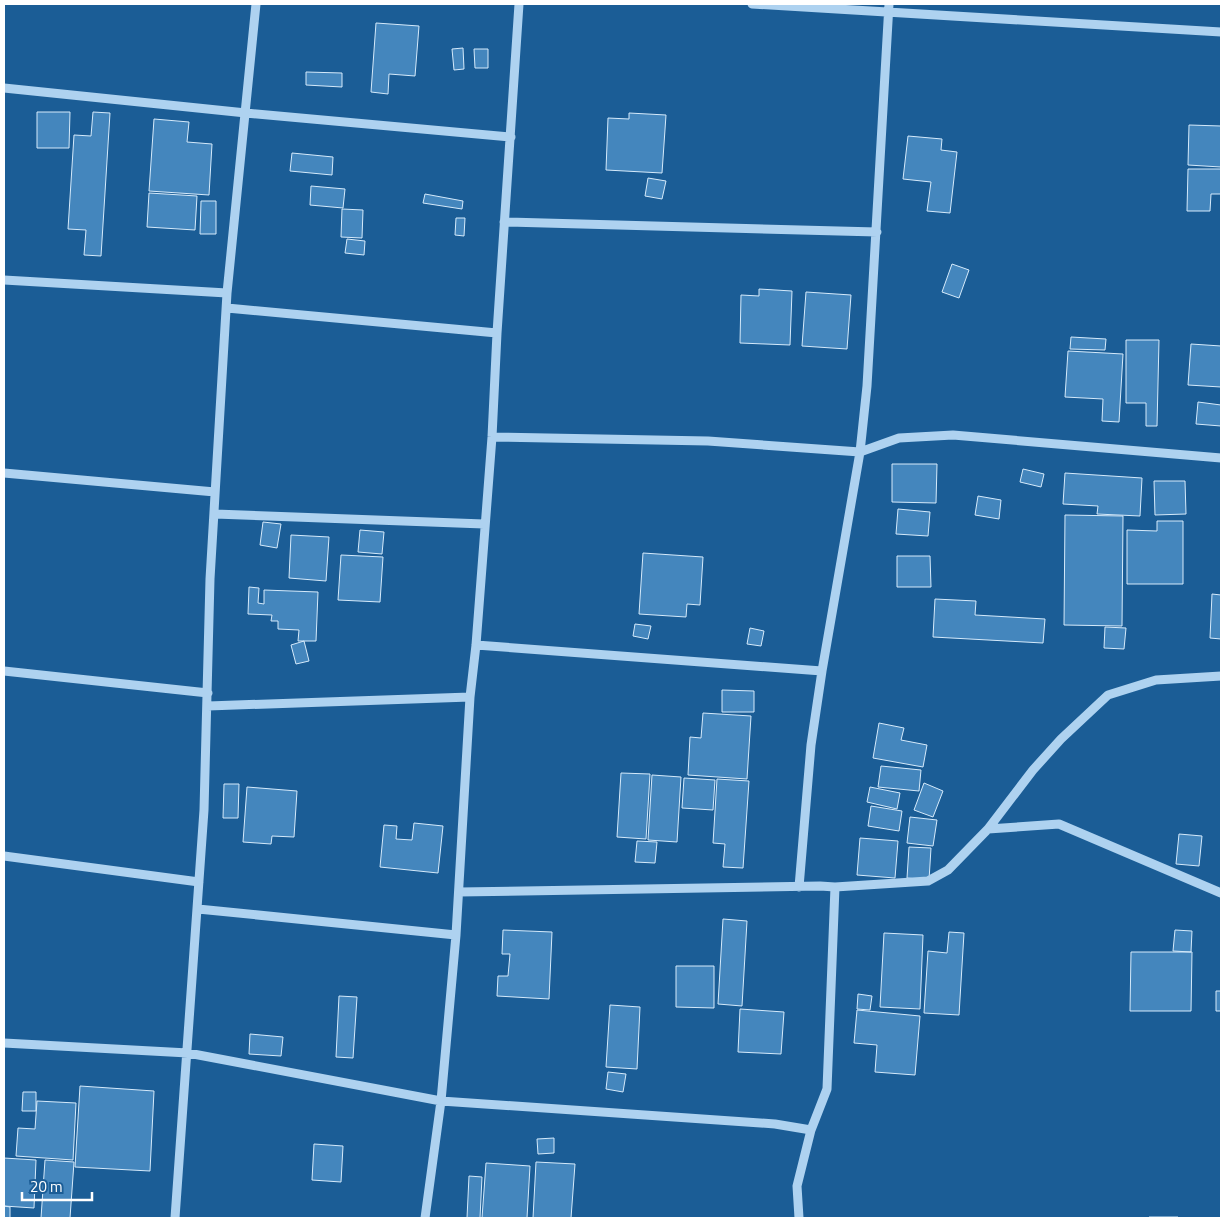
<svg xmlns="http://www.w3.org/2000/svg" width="1225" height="1222" font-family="'Titillium Web',sans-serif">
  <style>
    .building { fill: #4486bd; stroke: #d5eafb }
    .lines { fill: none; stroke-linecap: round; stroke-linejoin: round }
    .minor { stroke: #aed2f0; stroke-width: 9 }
  </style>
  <rect width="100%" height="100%" fill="#1b5d96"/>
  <path class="building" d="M376,23L419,26L415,76L389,74L388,94L371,92Z
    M463,48L464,69L454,70L452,49Z
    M474,49H488V68H475Z
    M306,72L342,73V87L306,85Z
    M37,112H70L69,148H37Z
    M93,112L110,113L101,256L84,255L86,230L68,229L74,135L91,136Z
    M629,113L666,115L662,173L606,170L608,118L629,119Z
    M154,119L189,122L187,142L212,144L209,195L149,191Z
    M1189,125L1221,126V167L1188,165Z
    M908,136L942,139L941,150L957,152L950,213L927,211L931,182L903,179Z
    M292,153L333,157L332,175L290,171Z
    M1188,169H1221V194H1211L1210,211H1187Z
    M648,178L666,181L662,199L645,196Z
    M311,186L345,189L343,208L310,205Z
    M149,193L197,196L195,230L147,227Z
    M425,194L463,201L462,209L423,203Z
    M201,201H216V234H200Z
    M342,209L363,210L362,238L341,237Z
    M456,218H465L464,236L455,235Z
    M347,239L365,241L364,255L345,253Z
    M952,264L969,270L959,298L942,292Z
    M759,289L792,291L790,345L740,343L741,295L759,296Z
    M806,292L851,295L847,349L802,346Z
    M1071,337L1106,339L1105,350L1070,349Z
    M1126,340H1159L1157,426H1146V403H1126Z
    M1191,344L1221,346V387L1188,385Z
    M1068,351L1123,354L1119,422L1102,421L1103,399L1065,397Z
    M1198,402L1221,405V426L1196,424Z
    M892,464H937L936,503L892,502Z
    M1023,469L1044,474L1041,487L1020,482Z
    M1065,473L1142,478L1140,516L1097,514L1098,506L1063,504Z
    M1154,481H1185L1186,514L1155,515Z
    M978,496L1001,500L999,519L975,515Z
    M898,509L930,512L928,536L896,534Z
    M1065,515L1123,516L1122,626L1064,625Z
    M1157,521H1183V584H1127V530L1157,531Z
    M263,522L281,524L277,548L260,545Z
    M360,530L384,532L382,554L358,552Z
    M291,535L329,537L326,581L289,578Z
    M643,553L703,557L700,605L687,604L686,617L639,614Z
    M341,555L383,557L380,602L338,600Z
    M897,556H930L931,587H897Z
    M249,587L259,588L258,603L264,604V590L318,592L316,641H298L299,630L278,629V621H271L272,615L248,614Z
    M1212,594L1221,595V639L1210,638Z
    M935,599L976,601L975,615L1045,619L1043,643L933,637Z
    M635,624L651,626L648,639L633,636Z
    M1105,627L1126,628L1124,649L1104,648Z
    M750,628L764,631L761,646L747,644Z
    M304,641L309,661L296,664L291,645Z
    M722,690L754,691V712H722Z
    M703,713L751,716L747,779L688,775L690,737L701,738Z
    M879,723L904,728L901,740L927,745L923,767L873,758Z
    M881,766L921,770L919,791L878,787Z
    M621,773L650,774L646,839L617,837Z
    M652,775L681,777L677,842L648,840Z
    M684,778L715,780L713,810L682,808Z
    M717,779L749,781L743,868L723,867L725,844L713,843Z
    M924,783L943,791L933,817L914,810Z
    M224,784H239L238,818H223Z
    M247,787L297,791L294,837L272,836L271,844L243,842Z
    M870,787L900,793L897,809L867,802Z
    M871,806L902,811L899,831L868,826Z
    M910,817L937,820L933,846L907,843Z
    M414,823L443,826L438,873L380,867L384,825L397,826L396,839L412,840Z
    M1179,834L1202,836L1199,866L1176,864Z
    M860,838L898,841L895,878L857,875Z
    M637,841L657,842L655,863L635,862Z
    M909,847L931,848L929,880L907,878Z
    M723,919L747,921L742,1006L718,1004Z
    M503,930L552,932L549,999L497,996L498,976H508L510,954H502Z
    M1175,930L1192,931L1191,952L1173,951Z
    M949,932L964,933L959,1015L924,1013L928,951L947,953Z
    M884,933L923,935L920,1009L880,1007Z
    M1131,952H1192L1191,1011H1130Z
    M676,966H714V1008L676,1007Z
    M1216,991H1221V1011H1216Z
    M858,994L872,996L870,1010L857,1009Z
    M339,996L357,997L353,1058L336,1057Z
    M610,1005L640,1007L637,1069L606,1067Z
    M740,1009L784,1012L781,1054L738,1052Z
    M857,1010L920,1016L915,1075L875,1072L877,1045L854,1043Z
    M250,1034L283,1037L281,1056L249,1054Z
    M608,1072L626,1074L623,1092L606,1089Z
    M80,1086L154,1091L150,1171L75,1167Z
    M23,1092H36V1111H22Z
    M37,1101L76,1103L73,1160L16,1156L18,1128L35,1129Z
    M554,1138V1153L538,1154L537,1139Z
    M314,1144L343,1146L341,1182L312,1180Z
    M4,1158L36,1160L34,1208L4,1206Z
    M45,1160L74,1162L70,1218H41Z
    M536,1162L575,1164L571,1218H533Z
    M486,1163L530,1166L527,1218H482Z
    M469,1176L482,1177L480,1218H467Z
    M4,1206L10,1207V1218H4Z
    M1149,1217H1178V1218H1149Z"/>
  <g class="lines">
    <path class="minor" d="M752,4L1221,32
      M4,88L246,113L511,137
      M504,222L877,232
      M4,280L227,293
      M227,308L497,333
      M492,437L708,441L860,452L867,386L889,4
      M4,473L215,492
      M215,514L484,524
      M476,645L822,671
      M4,671L208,693
      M208,706L470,697
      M988,829L1033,770L1061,739L1108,695L1156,680L1221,676
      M4,856L199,882
      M799,887L811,745L822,671L860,452L899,438L953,435L1221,458
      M459,892L820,886L835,887L928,881L948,870L988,829L1059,824L1221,893
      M198,909L456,935
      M4,1043L188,1053L441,1101L775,1124L811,1130
      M175,1218L204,810L210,579L227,293L256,4
      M425,1218L441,1101L456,935L470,697L476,645L492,437L497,333L519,4
      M799,1218L797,1186L811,1130L827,1089L835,887"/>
  </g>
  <rect width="1225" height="1222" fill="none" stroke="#ffffff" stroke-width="10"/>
  <path d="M22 1192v8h70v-8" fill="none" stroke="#ffffff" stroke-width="2.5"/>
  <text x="30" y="1192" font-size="15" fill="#ffffff" stroke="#1b5d96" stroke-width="4" paint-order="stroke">20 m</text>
</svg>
